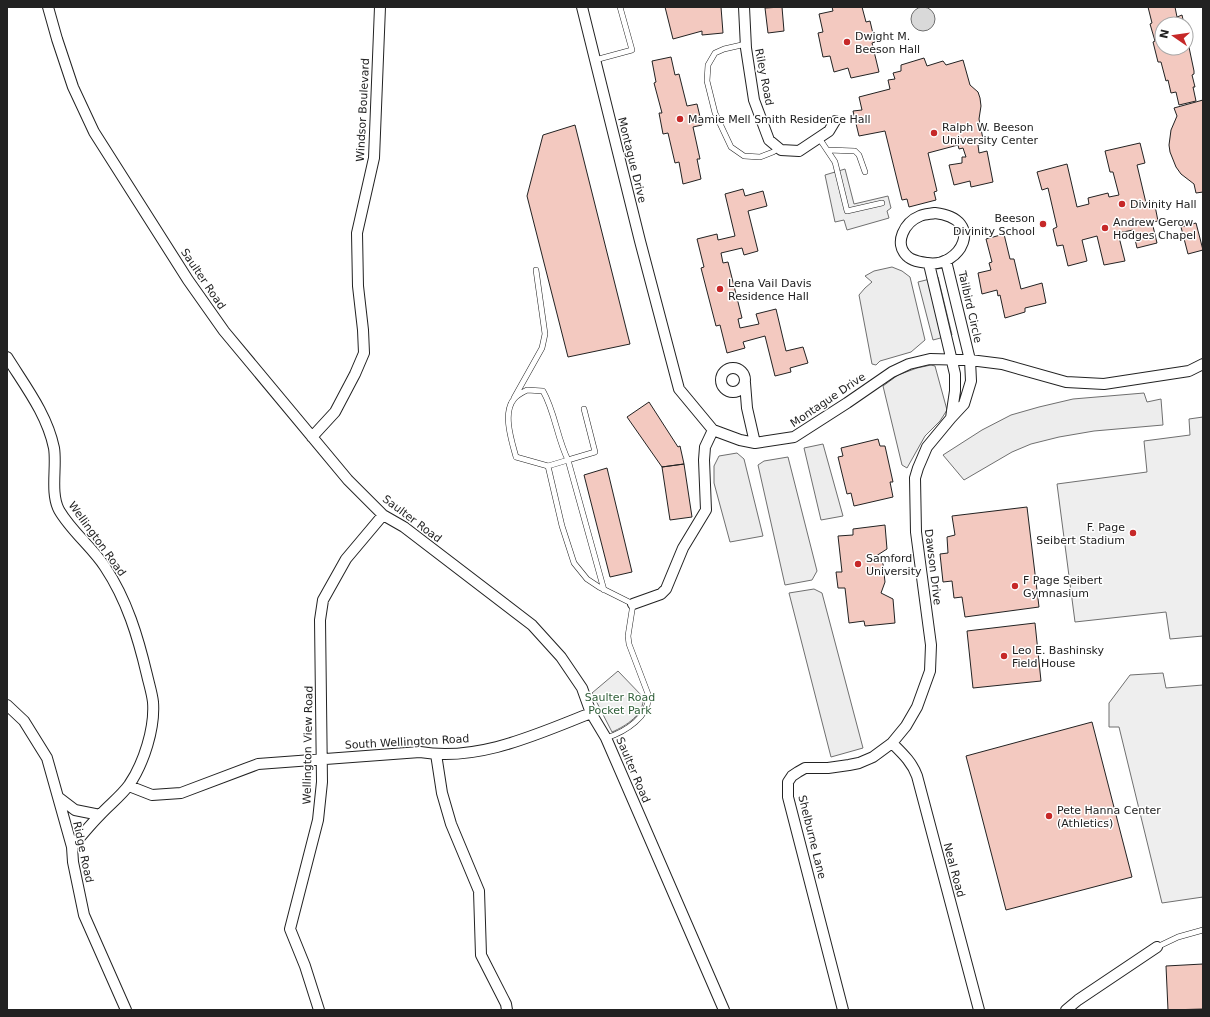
<svg xmlns="http://www.w3.org/2000/svg" width="1210" height="1017" font-family="'DejaVu Sans',sans-serif">
  <style>
    .green { fill: #eee; stroke: #6f6f6f }
    .parking { fill: #ededed; stroke: #6f6f6f }
    .water { fill: #d9d9d9; stroke: #6f6f6f }
    .building { fill: #f3c9c0; stroke: #222 }
    .lines { fill: none; stroke-linecap: round; stroke-linejoin: round }
    .lane-casing { stroke: #222; stroke-width: 6 }
    .street-casing { stroke: #222; stroke-width: 12 }
    .lane { stroke: #fff; stroke-width: 5 }
    .street { stroke: #fff; stroke-width: 10 }
    .poi-dot { fill: #c62828; stroke: #fff; stroke-width: 1.5 }
    .labels { text-anchor: middle; dominant-baseline: central; stroke-width: 3; stroke-linejoin: round; paint-order: stroke }
    .poi-label { font-size: 11px; fill: #222; stroke: #fff; text-anchor: start }
    .street-label { font-size: 11px; fill: #222; stroke: #fff }
    .park-label { font-size: 11px; fill: #2f5e38; stroke: #fff }
  </style>
  <rect width="100%" height="100%" fill="#fff"/>
  <path class="green" d="M1203,417V636L1170,639L1166,612L1075,622L1057,484L1147,472L1144,441L1190,435L1189,419Z
    M618,671L643,697C645,714 626,726 612,732L592,693Z
    M1163,673L1166,688L1203,685V897L1162,903L1119,727H1109V703L1130,675Z"/>
  <path class="parking" d="M845,169L854,204L888,196L891,208L887,211L889,218L847,230L844,220L835,222L825,175Z
    M892,267L902,271L910,277L925,340L911,352L880,361L876,365L872,364L859,295L865,288L872,282L865,276L874,271Z
    M938,277L952,335L933,340L918,282Z
    M931,365L935,366L947,410L940,421L925,436L907,468L902,465L883,386L898,375L917,368Z
    M1144,393L1147,402L1161,399L1163,425L1094,431L1059,437L1031,444L1012,452L964,480L943,455L982,430L1011,415L1039,407L1073,399Z
    M823,444L843,516L821,520L804,448Z
    M737,453L744,459L763,536L730,542L714,483V466L719,456Z
    M788,457L817,571L812,580L785,585L758,465L764,461Z
    M814,589L822,593L863,748L831,757L789,593Z"/>
  <path class="water" d="M911 19a12 12 0 1 1 24 0a12 12 0 1 1-24 0Z"/>
  <path class="building" d="M665,7H721L723,33L702,35V31L673,39Z
    M782,7L784,31L768,33L765,8Z
    M832,7H862L866,22L870,21L875,42L872,43L879,72L851,78L848,68L834,72L830,56L823,57L818,33L823,32L819,14L833,11Z
    M1148,7H1175L1177,17L1182,15L1184,24H1162V48H1186V33L1194,71V74L1192,75L1195,87H1193L1196,101L1179,105L1176,92L1171,93L1168,80L1166,81L1161,62H1158L1153,42L1155,41L1150,24L1152,23Z
    M671,57L675,75L679,74L687,106L697,104L702,125L693,127L700,159H697L701,179L683,184L679,162L675,163L668,133L663,134L659,113H662L654,83L656,82L652,61Z
    M924,58L927,66L943,61L946,65L963,60L970,85L978,92L980,98L981,106L979,119L984,144L978,145L979,153L987,151L993,182L971,187L970,181L954,185L949,165L962,163V157H966L963,148L959,149L958,145L928,153L937,191L934,192L936,200L909,207L907,199L902,200L885,131L859,136L853,111L862,110L859,97L890,89L888,80L895,79L893,73L901,71V65Z
    M1203,100V193V192L1196,193L1194,184L1181,174L1176,167L1170,152L1169,145L1171,130L1177,116L1174,108Z
    M575,125L630,344L568,357L527,196L543,135Z
    M1140,143L1145,163L1137,165L1146,203L1154,201L1158,221L1152,222L1157,243L1137,248L1133,230L1118,233L1125,261L1104,265L1097,236L1082,240L1087,261L1068,266L1063,245L1057,246L1053,229L1057,227L1048,188L1042,190L1037,172L1067,164L1077,207L1089,204L1088,198L1108,193L1109,197L1119,195L1113,172H1110L1105,151Z
    M743,189L745,196L763,191L767,206L748,211L758,251L744,255L742,248L721,253L723,263L728,262L742,318L738,319L740,328L759,324L756,314L776,309L786,351L803,347L808,363L790,368L791,372L775,376L765,336L743,342L745,348L727,353L720,325L716,326L701,268L704,267L697,239L717,234L718,240L735,236L725,194Z
    M1196,223L1203,250L1188,254L1181,227Z
    M1004,234L1010,259H1014L1021,289L1042,283L1046,303L1025,308V312L1005,318L1000,295L998,296L997,290L982,294L978,273L991,270L989,263L992,262L986,239Z
    M649,402L678,447L680,446L684,464L662,467L627,417Z
    M878,439L880,446H885L893,482H890L893,497L854,506L851,493L847,494L838,457L843,456L841,448Z
    M684,464L692,517L670,520L662,467Z
    M607,468L632,572L610,577L584,475Z
    M1027,507L1039,607L965,617L962,597L954,598L952,581L943,582L940,554L948,553L947,537L955,535L952,516Z
    M885,525L887,549L876,556L880,559L883,564L885,582L881,593L893,599L895,623L865,626L864,621L849,623L845,588H838L836,572H842L838,536L853,535V529Z
    M1035,623L1041,681L973,688L967,631Z
    M1092,722L1132,877L1006,910L966,756Z
    M1203,964V1009L1168,1010L1166,966Z"/>
  <g class="lines">
    <g class="lane-casing">
      <path id="lane" d="M746,44L724,49L715,53L708,65L707,81L715,113L731,147L744,156L760,157L773,152L779,148
        M595,60L632,50L620,7
        M819,138L835,162L847,211L882,203
        M828,150L855,151L859,155L865,172
        M514,398L542,348L545,334L536,270
        M584,409L595,452L568,460L604,590
        M548,466L568,460C557,438 555,412 543,391L527,390C523,392 517,395 514,399C502,413 512,442 516,457L548,466L562,526L574,563L587,579L599,587L633,604L628,636L629,644L648,694C651,716 625,732 606,738
        M1157,947L1178,937L1203,930"/>
    </g>
    <g class="street-casing">
      <path id="street" d="M48,7L57,39L73,87L94,132L188,280L224,331L348,480L383,515L404,527L532,625L561,657L582,688L591,713L606,738L724,1010
        M582,7L640,241L679,389L713,430L740,440L755,443L794,437L847,403L892,372L909,364L930,359L970,360L1002,364L1066,382L1104,384L1189,371L1203,364
        M744,7L746,48L754,100L769,140L781,150L799,151L829,131L835,121
        M935,213C987,219 960,269 927,263C920,262 912,261 907,256C893,243 905,222 920,216C924,214 930,214 935,213Z
        M929,264L955,374V391L951,418
        M7,357C25,386 47,414 54,448C57,466 50,493 59,510C71,531 92,547 105,567C127,600 138,637 147,675C149,684 152,693 153,702C155,728 144,763 129,785C121,796 109,805 100,815C90,825 81,836 72,847
        M721 380a12 12 0 1 1 24 0a12 12 0 1 1-24 0Z
        M745,383L747,408L755,443
        M312,437L335,412L355,374L364,353L363,330L358,286L357,233L374,158L380,7
        M633,604L661,594L666,589L683,548L706,510L704,460L705,447L713,430
        M7,705L24,721L47,758L72,847L73,862L84,915L126,1010
        M892,743C902,753 912,762 917,776L979,1010
        M436,754L442,793L451,824L479,891L481,955L506,1004L507,1010
        M129,786L152,795L181,793L258,764L420,752C479,762 537,734 591,713
        M58,797L75,810L100,815
        M319,1010L305,966L290,929L318,820L322,782L320,620L323,600L346,559L383,515
        M843,1010L788,797V782L792,776L798,772L805,768H828L849,765L859,763L873,757L892,743L906,726L917,707L930,671L931,645L916,532L915,478L918,468L927,447L951,418L964,404L971,381L970,360L946,261
        M1066,1010L1078,1000L1157,947"/>
    </g>
    <use href="#lane" class="lane"/>
    <use href="#street" class="street"/>
  </g>
  <g class="poi-dot">
    <circle cx="847" cy="42" r="4"/>
    <circle cx="680" cy="119" r="4"/>
    <circle cx="934" cy="133" r="4"/>
    <circle cx="1122" cy="204" r="4"/>
    <circle cx="1043" cy="224" r="4"/>
    <circle cx="1105" cy="228" r="4"/>
    <circle cx="720" cy="289" r="4"/>
    <circle cx="1133" cy="533" r="4"/>
    <circle cx="858" cy="564" r="4"/>
    <circle cx="1015" cy="586" r="4"/>
    <circle cx="1004" cy="656" r="4"/>
    <circle cx="1049" cy="816" r="4"/>
  </g>
  <g class="labels">
    <g class="poi-label">
      <text x="855" y="36">Dwight M.<tspan x="855" dy="13">Beeson Hall</tspan></text>
      <text x="688" y="119">Mamie Mell Smith Residence Hall</text>
      <text x="942" y="127">Ralph W. Beeson<tspan x="942" dy="13">University Center</tspan></text>
      <text x="1130" y="204">Divinity Hall</text>
      <text x="1035" y="218" text-anchor="end">Beeson<tspan x="1035" dy="13">Divinity School</tspan></text>
      <text x="1113" y="222">Andrew Gerow<tspan x="1113" dy="13">Hodges Chapel</tspan></text>
      <text x="728" y="283">Lena Vail Davis<tspan x="728" dy="13">Residence Hall</tspan></text>
      <text x="1125" y="527" text-anchor="end">F. Page<tspan x="1125" dy="13">Seibert Stadium</tspan></text>
      <text x="866" y="558">Samford<tspan x="866" dy="13">University</tspan></text>
      <text x="1023" y="580">F Page Seibert<tspan x="1023" dy="13">Gymnasium</tspan></text>
      <text x="1012" y="650">Leo E. Bashinsky<tspan x="1012" dy="13">Field House</tspan></text>
      <text x="1057" y="810">Pete Hanna Center<tspan x="1057" dy="13">(Athletics)</tspan></text>
    </g>
    <g class="street-label">
      <text transform="translate(764 77) rotate(79)">Riley Road</text>
      <text transform="translate(363 110) rotate(-87)">Windsor Boulevard</text>
      <text transform="translate(632 160) rotate(76)">Montague Drive</text>
      <text transform="translate(203 279) rotate(56)">Saulter Road</text>
      <text transform="translate(970 307) rotate(77)">Tailbird Circle</text>
      <text transform="translate(828 400) rotate(-34)">Montague Drive</text>
      <text transform="translate(412 519) rotate(37)">Saulter Road</text>
      <text transform="translate(97 539) rotate(54)">Wellington Road</text>
      <text transform="translate(933 567) rotate(83)">Dawson Drive</text>
      <text transform="translate(407 742) rotate(-3)">South Wellington Road</text>
      <text transform="translate(308 745) rotate(-89)">Wellington View Road</text>
      <text transform="translate(633 770) rotate(67)">Saulter Road</text>
      <text transform="translate(812 837) rotate(76)">Shelburne Lane</text>
      <text transform="translate(83 852) rotate(78)">Ridge Road</text>
      <text transform="translate(954 870) rotate(75)">Neal Road</text>
    </g>
    <g class="park-label">
      <text x="620" y="697">Saulter Road<tspan x="620" dy="13">Pocket Park</tspan></text>
    </g>
  </g>
  <rect width="1210" height="1017" fill="none" stroke="#222222" stroke-width="16"/>
  <g transform="translate(1174 36) rotate(283)"><circle r="19" fill="#ffffff" stroke="#a7a7a7"/>
  <path d="M0-3L7 15L0 10L-7 15Z" fill="#c62828"/>
  <text y="-6" font-size="11" font-weight="bold" text-anchor="middle" fill="#222222">N</text>
  </g>
</svg>
